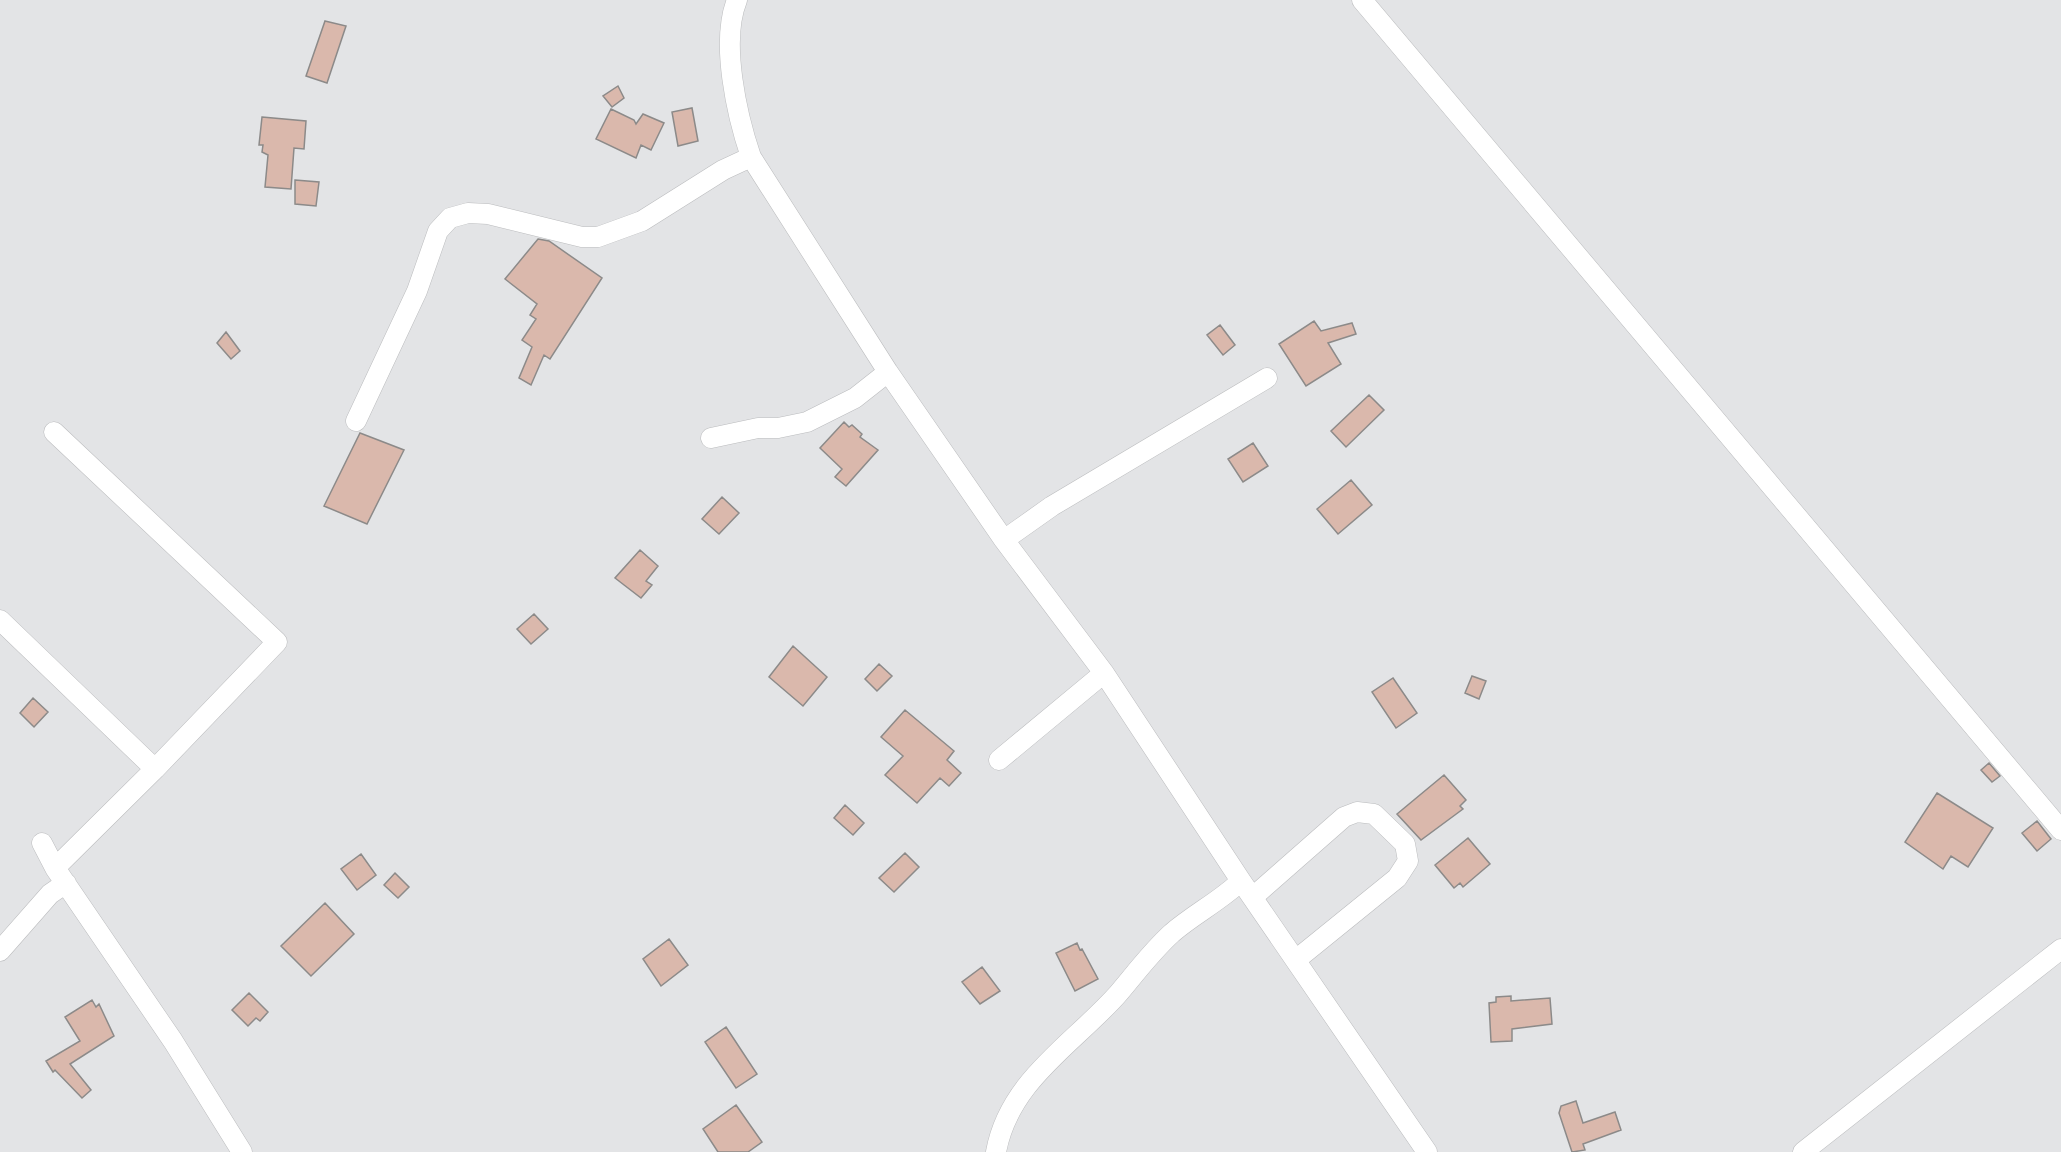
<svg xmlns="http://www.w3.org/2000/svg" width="2061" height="1152" font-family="'Fira Sans',sans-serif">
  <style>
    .building { fill: #dab8ac; stroke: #8c8a89; stroke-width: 1.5 }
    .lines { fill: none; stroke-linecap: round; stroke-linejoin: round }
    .minor-casing { stroke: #bbbcbe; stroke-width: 21 }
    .minor { stroke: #fff; stroke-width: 20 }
  </style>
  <rect width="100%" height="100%" fill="#e3e4e6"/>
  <path class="building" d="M325,21L346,26L327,83L306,76Z
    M618,86L624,98L612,107L603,96Z
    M692,108L698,141L678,146L672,112Z
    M611,109L634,120L636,124L643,114L664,123L651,150L641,145L636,158L596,139Z
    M262,117L306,121L304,149L294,148L291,189L265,187L268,155L262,152L263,145H259Z
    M295,180L319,182L316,206L295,204Z
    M538,239L549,241L602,278L550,359L544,355L531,385L519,378L532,347L522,340L536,319L530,315L537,304L505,279Z
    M1314,321L1321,331L1352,323L1356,334L1328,343L1341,364L1306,386L1279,344Z
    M1220,325L1235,345L1223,355L1207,335Z
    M226,332L240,351L231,359L217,343Z
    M1369,395L1384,410L1346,447L1331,431Z
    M844,422L849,427L852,425L862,434L860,437L878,450L846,486L835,477L842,469L820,448Z
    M360,433L404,450L367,524L324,506Z
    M1253,443L1268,466L1243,482L1228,459Z
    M1351,480L1372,505L1338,534L1317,509Z
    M722,497L739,513L719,534L702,519Z
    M640,550L658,566L646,581L652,585L641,598L615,578Z
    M534,614L548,629L531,644L517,629Z
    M793,646L827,677L803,706L769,677Z
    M879,664L892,676L877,691L865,679Z
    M1472,676L1486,681L1479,699L1465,693Z
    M1393,678L1417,713L1396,728L1372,692Z
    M33,698L48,712L34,727L20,713Z
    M905,710L954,751L947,760L961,773L949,786L940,778L917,803L885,775L903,756L881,737Z
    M1989,763L2000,776L1992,782L1981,770Z
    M1444,775L1466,800L1460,806L1463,809L1421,840L1397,814Z
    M1937,793L1993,828L1968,867L1951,856L1943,869L1905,842Z
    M845,805L864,823L853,835L834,818Z
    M2037,821L2051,839L2037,851L2022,833Z
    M1468,838L1490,864L1463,887L1460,883L1454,888L1435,865Z
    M905,853L919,867L894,892L879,878Z
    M361,854L376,875L357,890L341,869Z
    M395,873L409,887L398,898L384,885Z
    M325,903L354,934L311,976L281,946Z
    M669,939L688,965L661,986L643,959Z
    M1077,943L1080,950L1082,949L1098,979L1075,991L1056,953Z
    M982,967L1000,991L980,1004L962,982Z
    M249,993L268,1012L260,1021L256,1018L248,1026L232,1010Z
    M1511,996V1001L1550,998L1552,1024L1512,1029V1041L1491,1042L1489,1003L1496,1002V997Z
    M92,1000L96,1007L99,1004L114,1036L70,1064L91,1090L82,1098L55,1070L53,1072L46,1061L80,1041L65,1017Z
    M726,1027L757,1074L736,1088L705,1042Z
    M1576,1101L1583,1123L1615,1112L1621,1130L1583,1144L1585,1150L1572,1152L1559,1113L1561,1106Z
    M736,1105L762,1142L748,1152H718L703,1129Z"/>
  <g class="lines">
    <g class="minor-casing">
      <path id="minor" d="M737,0C720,42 737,116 751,157L888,372L1004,540L1104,673L1241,881L1427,1152
        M1362,0L2061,830
        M356,421L417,291L438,231L450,218L468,213L488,214L582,237H598L642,221L723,170L751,157
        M54,432L277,642L155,769L55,868
        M711,438L758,428H778L807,422L855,398L888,372
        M1004,540L1052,506L1267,378
        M0,620L155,769
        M999,760L1104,673
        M42,843L55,868L173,1041L242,1152
        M1253,897L1344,817L1357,812L1374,814L1405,844L1408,861L1397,878L1297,959
        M0,951L50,894L66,883
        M996,1152C1009,1081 1072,1045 1117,995C1135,974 1151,952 1172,933C1194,914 1220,901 1241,881
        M1803,1152L2061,949"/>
    </g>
    <use href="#minor" class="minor"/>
  </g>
</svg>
